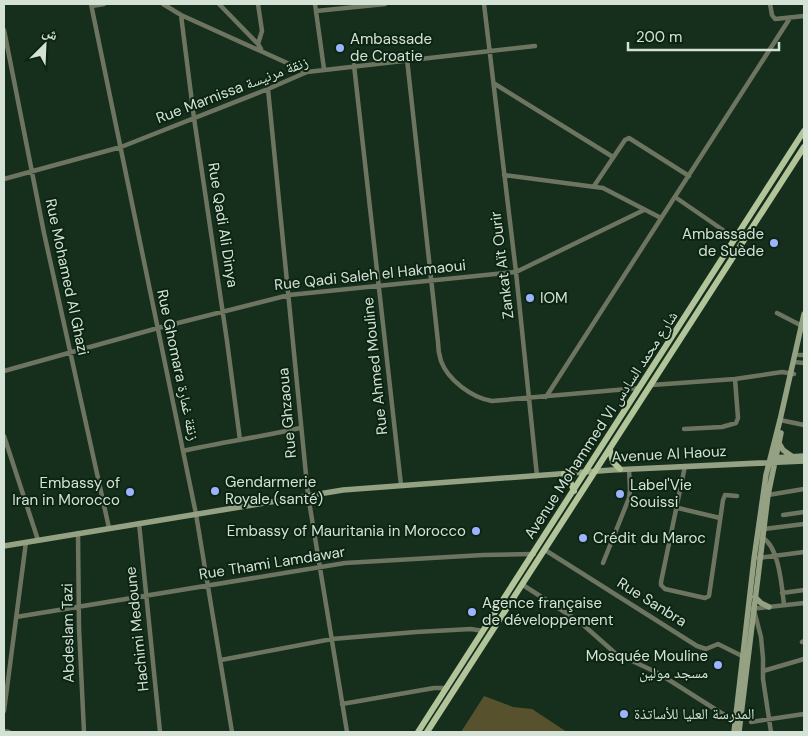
<svg xmlns="http://www.w3.org/2000/svg" width="808" height="736" font-family="'DM Sans','Noto Naskh Arabic',sans-serif">
  <style>
    .green { fill: #57522d }
    .lines { fill: none; stroke-linecap: round; stroke-linejoin: round }
    .minor { stroke: #6d7561; stroke-width: 4.5 }
    .secondary { stroke: #94a182; stroke-width: 5.5 }
    .primary { stroke: #b2c49a; stroke-width: 6 }
    .poi-dot { fill: #9cb4fd; stroke: #0c2412; stroke-width: 2 }
    .labels { text-anchor: middle; dominant-baseline: central; stroke-width: 4; stroke-linejoin: round; paint-order: stroke }
    .poi-label { font-size: 15px; fill: #d4e2d6; stroke: #0c2412; text-anchor: start }
    .street-label { font-size: 15px; fill: #d4e2d6; stroke: #0c2412 }
  </style>
  <rect width="100%" height="100%" fill="#162e1c"/>
  <path class="green" d="M484,696L513,707L532,709L567,732H461Z"/>
  <g class="lines">
    <path class="minor" d="M91,4L196,514L232,732
      M163,4L181,15L307,72
      M219,4L258,44L261,49
      M315,4L324,69
      M484,4L516,272L537,476
      M770,4L772,15L775,19L804,16
      M92,6L104,4
      M316,11L385,4
      M181,15L194,118L227,341L240,440
      M4,30L44,233L109,528
      M258,44L262,31L258,4
      M407,59L438,342C438,348 439,355 441,361C448,380 472,398 492,401L639,388
      M354,65L401,485
      M495,84L613,157
      M268,89L308,495L347,732
      M504,175L603,188L661,218
      M4,179L121,147L268,89L307,72L535,46
      M594,186L625,140L629,138L689,176
      M675,197L736,239
      M777,313L804,327
      M799,355H804
      M794,362L804,363
      M4,371L158,328L289,295L516,272L644,210
      M652,385L735,379L782,372L794,374
      M546,397L790,18
      M780,420L804,425
      M684,429L722,427L736,423L738,418L735,379
      M4,436L38,540
      M183,451C222,442 261,437 300,428
      M685,466L661,582V585L665,589L705,598L709,596L723,500L725,495L737,496
      M768,495L804,489
      M678,508L720,518
      M783,515L804,512
      M139,523L160,732
      M764,529L804,524
      M78,533L79,628L84,732
      M760,537C779,542 782,588 784,605
      M545,550L697,646L706,649L718,644L744,657
      M758,558L804,552
      M603,563L629,498L630,490L629,469
      M523,585L580,622L615,653L658,673L737,723
      M782,593L804,590
      M751,609L804,603
      M754,610L761,637L763,658V679L771,732
      M16,617L345,563L483,555L534,554
      M802,642L804,641
      M221,660L332,639L416,632L471,629L483,631
      M763,671L804,659
      M342,704L434,688H447
      M4,711L26,542
      M751,722L804,714
      M4,731L9,732"/>
    <path class="secondary" d="M779,443L783,450L793,457
      M771,458L804,456
      M4,546L343,490L612,470L804,461
      M755,597L761,603L769,607
      M734,732L754,559L766,475L780,420L804,314
      M739,732L768,495L781,433"/>
    <path class="primary" d="M610,450L613,462L620,469
      M564,474L570,481L574,491
      M418,732L804,131
      M427,732L804,147"/>
  </g>
  <g class="poi-dot">
    <circle cx="340" cy="48" r="5"/>
    <circle cx="774" cy="243" r="5"/>
    <circle cx="530" cy="298" r="5"/>
    <circle cx="215" cy="491" r="5"/>
    <circle cx="130" cy="492" r="5"/>
    <circle cx="620" cy="494" r="5"/>
    <circle cx="476" cy="531" r="5"/>
    <circle cx="583" cy="538" r="5"/>
    <circle cx="472" cy="612" r="5"/>
    <circle cx="718" cy="665" r="5"/>
    <circle cx="624" cy="714" r="5"/>
  </g>
  <g class="labels">
    <g class="poi-label">
      <text x="350" y="39">Ambassade<tspan x="350" dy="17">de Croatie</tspan></text>
      <text x="764" y="234" text-anchor="end">Ambassade<tspan x="764" dy="17">de Suède</tspan></text>
      <text x="540" y="298">IOM</text>
      <text x="225" y="482">Gendarmerie<tspan x="225" dy="17">Royale (santé)</tspan></text>
      <text x="120" y="483" text-anchor="end">Embassy of<tspan x="120" dy="17">Iran in Morocco</tspan></text>
      <text x="630" y="485">Label'Vie<tspan x="630" dy="17">Souissi</tspan></text>
      <text x="466" y="531" text-anchor="end">Embassy of Mauritania in Morocco</text>
      <text x="593" y="538">Crédit du Maroc</text>
      <text x="482" y="603">Agence française<tspan x="482" dy="17">de développement</tspan></text>
      <text x="708" y="656" text-anchor="end">Mosquée Mouline<tspan x="708" dy="17">مسجد مولين</tspan></text>
      <text x="634" y="714">المدرسة العليا للأساتذة</text>
    </g>
    <g class="street-label">
      <text transform="translate(232 90) rotate(-21)">Rue Marnissa زنقة مرنيسة</text>
      <text transform="translate(223 225) rotate(81)">Rue Qadi Ali Dinya</text>
      <text transform="translate(502 265) rotate(-97)">Zankat Aït Ourir</text>
      <text transform="translate(370 275) rotate(-6)">Rue Qadi Saleh el Hakmaoui</text>
      <text transform="translate(67 277) rotate(78)">Rue Mohamed Al Ghazi</text>
      <text transform="translate(178 365) rotate(78)">Rue Ghomara زنقة غمارة</text>
      <text transform="translate(375 366) rotate(-96)">Rue Ahmed Mouline</text>
      <text transform="translate(287 413) rotate(-95)">Rue Ghzaoua</text>
      <text transform="translate(601 425) rotate(-57)">Avenue Mohammed VI شارع محمد السادس</text>
      <text transform="translate(669 454) rotate(-3)">Avenue Al Haouz</text>
      <text transform="translate(272 563) rotate(-9)">Rue Thami Lamdawar</text>
      <text transform="translate(652 602) rotate(32)">Rue Sanbra</text>
      <text transform="translate(137 629) rotate(-96)">Hachimi Medoune</text>
      <text transform="translate(68 633) rotate(-91)">Abdeslam Tazi</text>
    </g>
  </g>
  <rect width="808" height="736" fill="none" stroke="#d4e2d6" stroke-width="10"/>
  <g transform="translate(45 45) rotate(24)" stroke="#0c2412" stroke-width="4" paint-order="stroke">
  <path d="M0-4L9 19L0 12L-9 19Z" fill="#d4e2d6"/>
  <text y="-8" font-size="14" font-weight="bold" text-anchor="middle" fill="#d4e2d6">ش</text>
  </g>
  <path d="M628 42v8h151v-8" fill="none" stroke="#d4e2d6" stroke-width="2.5"/>
  <text x="636" y="42" font-size="15" fill="#d4e2d6" stroke="#0c2412" stroke-width="4" paint-order="stroke">200 m</text>
</svg>
